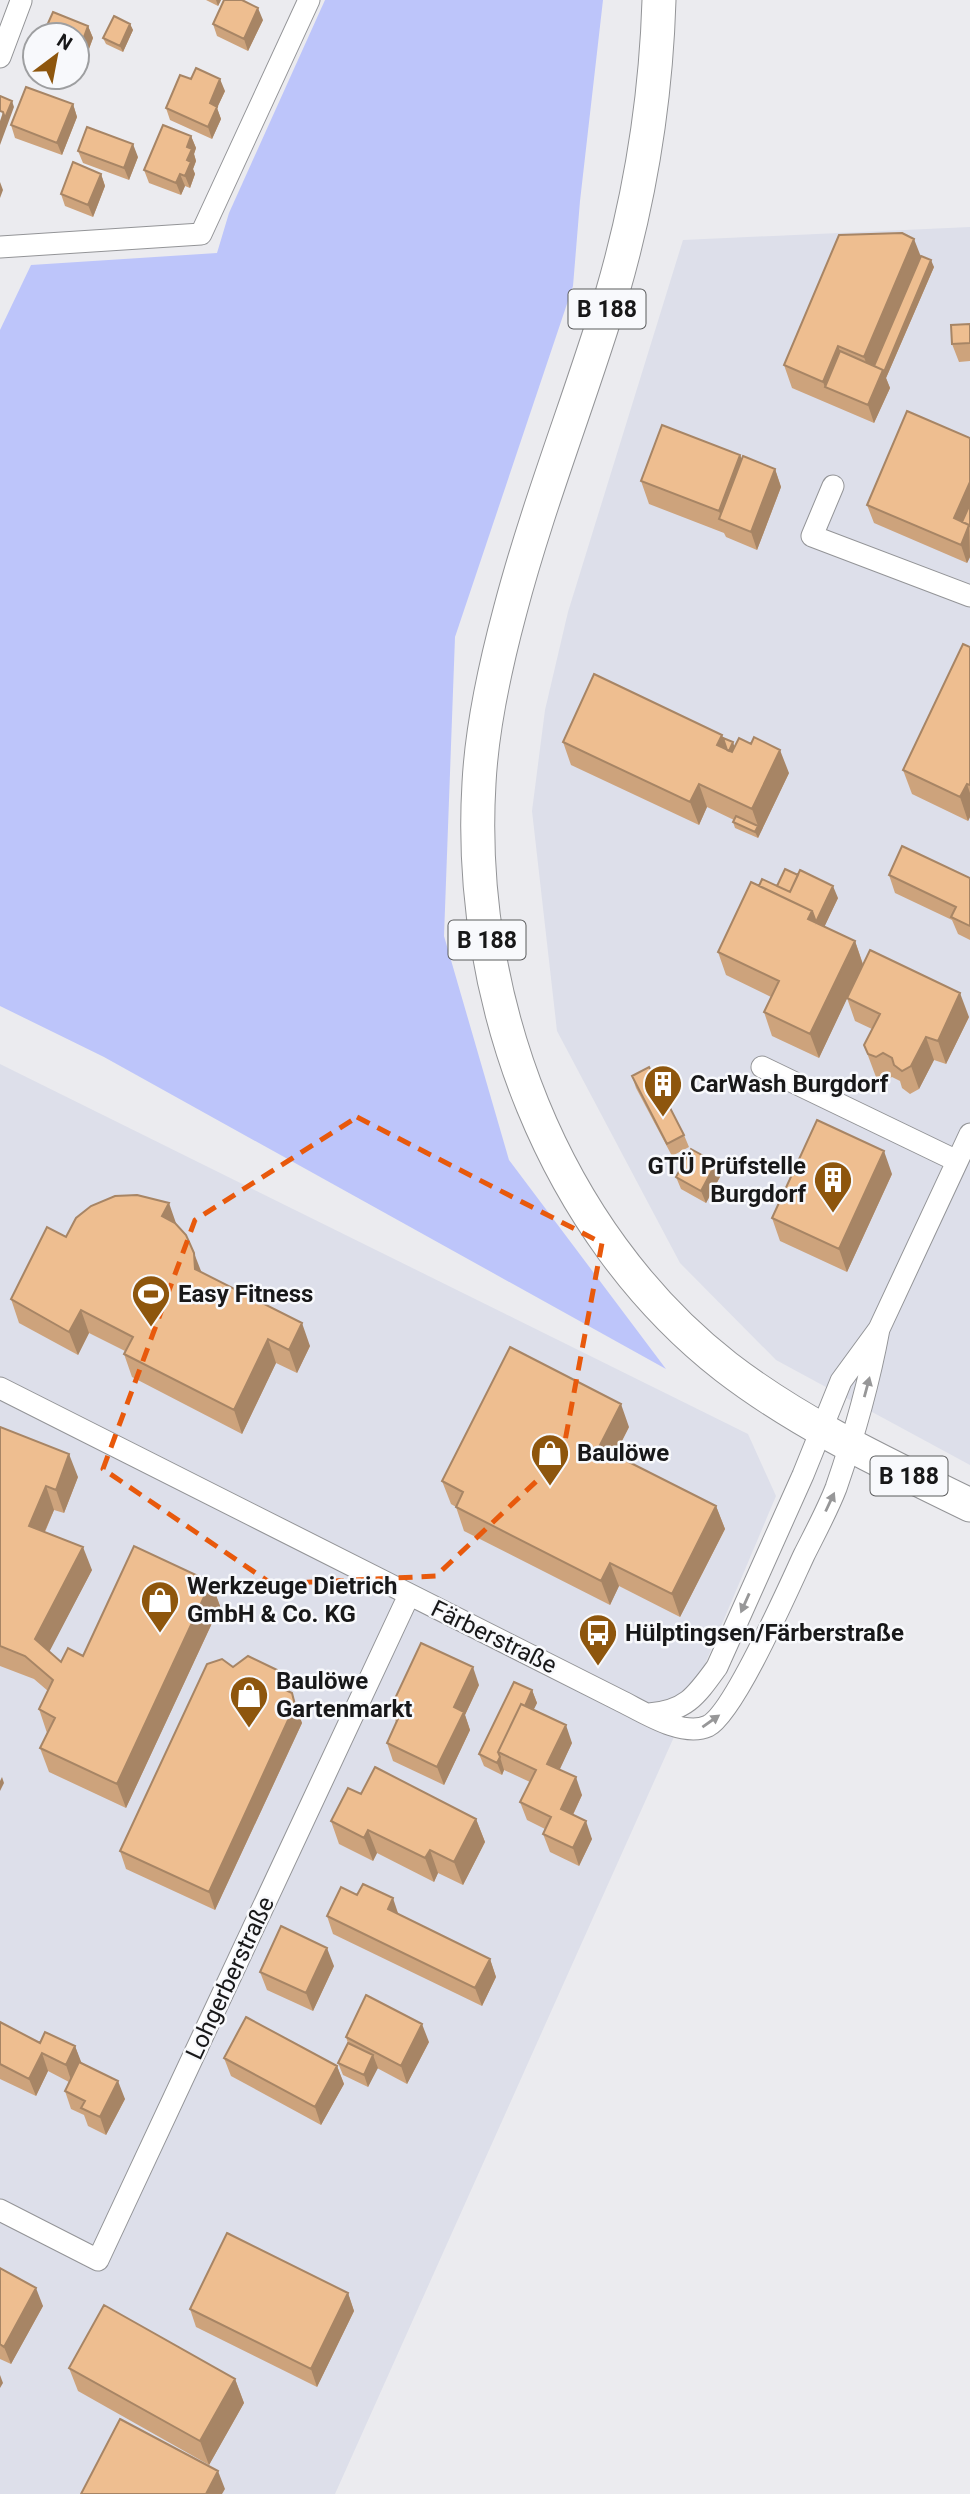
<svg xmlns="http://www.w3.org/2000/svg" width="970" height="2494" font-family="Roboto,sans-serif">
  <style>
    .built { fill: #dddfea }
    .green { fill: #bdc5fa }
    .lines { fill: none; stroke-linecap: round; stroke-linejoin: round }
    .street-casing { stroke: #939497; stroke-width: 23 }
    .primary-casing { stroke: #939497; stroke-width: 35 }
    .street { stroke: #fff; stroke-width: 21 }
    .primary { stroke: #fff; stroke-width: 33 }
    .wall { fill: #cda37c }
    .shaded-wall { fill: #a78565 }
    .building { fill: #eebe90; stroke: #a78565; stroke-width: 2 }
    .oneway { fill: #979798 }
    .marked { fill: none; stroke: #e8590c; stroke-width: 5; stroke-dasharray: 14 9; stroke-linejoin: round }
    .labels { text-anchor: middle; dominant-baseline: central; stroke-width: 5; stroke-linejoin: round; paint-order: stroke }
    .shield { fill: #f8f9fc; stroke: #5b5c5d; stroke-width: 2 }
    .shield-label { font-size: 23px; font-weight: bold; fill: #181819 }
    .poi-label { font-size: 24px; font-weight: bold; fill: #181819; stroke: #f8f9fc; text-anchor: start }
    .street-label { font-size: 24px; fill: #181819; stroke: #f8f9fc }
  </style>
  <rect width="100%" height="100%" fill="#ebebef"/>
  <path class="built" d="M970,227V1465L776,1360L680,1263L557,1031L532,811L545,710L568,612L683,240Z
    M0,1064L748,1434L776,1496L678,1728L335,2494H0Z"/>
  <path class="green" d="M325,0H603L580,201L573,286L455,637L444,936L509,1160L666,1369L104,1057L0,1006V330L31,265L217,253L229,213Z"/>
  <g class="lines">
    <g class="street-casing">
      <path id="street" d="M0,57L21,1
        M0,247L201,234L309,0
        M833,486L812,536L970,596
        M762,1067L957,1161
        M0,1388L619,1700C642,1711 682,1738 708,1726C734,1713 789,1587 804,1555C815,1533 827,1511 836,1488C854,1436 869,1383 879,1329
        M649,1714C686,1711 696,1696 717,1667L803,1475L841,1381L879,1329L970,1134
        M0,2210L98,2260L409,1595"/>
    </g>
    <g class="primary-casing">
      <path id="primary" d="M659,0C656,99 640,198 612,294C580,400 538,504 510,611C495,667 482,725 479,783C466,999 553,1232 726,1367C800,1424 886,1464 970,1505"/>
    </g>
    <use href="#street" class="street"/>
    <use href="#primary" class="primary"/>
  </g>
  <path class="wall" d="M206,0H221L218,6Z
    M53,12L88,26L93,38L80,73L77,71V35H47L45,30Z
    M263,20L248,51L217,36L213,24Z
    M130,24L133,30L123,52L106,44L103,38Z
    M191,79L225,91L217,108L221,119L212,139L170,120L166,108Z
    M73,104L77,117L62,155L15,138L11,125Z
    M191,136L196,148L194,154L196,161L193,169L195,174L190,188L185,186L181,195L149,183L144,170Z
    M78,151L138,157L129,180L83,163Z
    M101,174L105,186L93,217L65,206L61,194Z
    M921,256L934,267L886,378L890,388L874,423L792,388L784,365Z
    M970,324V361L959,362L952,344Z
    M970,438V557L967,563L874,523L867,505Z
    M740,455L742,460L775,469L781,487L757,550L726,537L724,533L649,504L641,481Z
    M970,647V817L968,821L912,794L903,770Z
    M723,737L735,747L789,773L758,838L735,828L733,822L734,820L707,807L699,825L571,765L563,742Z
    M889,875L970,878V940L958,934L952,920L895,893Z
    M759,886H777L838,898L824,927L855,941L863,964L969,1017L946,1064L934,1060L919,1089L910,1094L902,1088L900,1081L892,1077L884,1081L876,1077L864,1045L872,1029L855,1021L847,998L819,1058L772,1036L764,1012L771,997L726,975L718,952Z
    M632,1076L684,1135L689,1147L672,1156L636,1088Z
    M892,1174L847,1272L780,1241L772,1218Z
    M721,1175L706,1203L681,1189L676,1177Z
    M177,1226L201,1272L310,1346L297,1373L276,1363L242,1434L132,1377L124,1354L125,1351L89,1333L78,1355L19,1323L11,1299L66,1237Z
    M0,1427L78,1477L64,1513L54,1510L45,1532L92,1570L49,1651L61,1662L83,1656L211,1582L220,1606L126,1808L49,1772L40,1748L47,1733L39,1709L48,1691L34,1679L0,1666Z
    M629,1427L615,1455L716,1506L725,1529L680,1617L619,1586L610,1605L464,1531L456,1507L451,1504L442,1481Z
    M233,1667L283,1688L302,1723L215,1910L126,1869L120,1851Z
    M479,1685L465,1715L470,1730L444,1785L393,1761L387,1743L396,1722L391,1707Z
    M532,1690L537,1703L533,1710L572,1743L559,1770L582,1795L573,1815L592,1839L579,1866L550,1852L543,1834L545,1829L527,1820L520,1802L530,1782L504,1770L502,1775L484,1766L479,1754Z
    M361,1794L476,1819L485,1842L463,1885L438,1873L434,1882L377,1853L373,1861L339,1844L331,1821Z
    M357,1895L490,1959L496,1977L482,2006L333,1934L327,1916Z
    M334,1966L313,2011L267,1990L260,1972Z
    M0,2022L40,2043L75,2046L81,2063L125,2099L106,2135L88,2126L84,2115L71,2109L65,2091L69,2082L48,2071L36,2096L0,2079Z
    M346,2037L429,2042L407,2084L377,2068L368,2087L343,2075L338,2063L348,2043Z
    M224,2058L337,2066L344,2084L321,2125L231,2076Z
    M0,2268L43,2306L11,2364L0,2359Z
    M348,2293L354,2311L317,2387L196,2327L190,2309Z
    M69,2368L235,2379L244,2403L209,2465L78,2391Z"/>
  <path class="shaded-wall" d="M216,0H221L218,6Z
    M258,8L263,20L248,51L244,39Z
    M130,24L133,30L123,52L120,46Z
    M88,26L93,38L80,73L77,65V56Z
    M220,79L225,91L217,108L221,119L212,139L208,127L210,103Z
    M12,101L14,107L0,145V121L3,112Z
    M73,104L77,117L62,155L57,143Z
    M191,136L196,148L194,154L196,161L193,169L195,174L190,188L185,176L187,160V147Z
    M133,144L138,157L129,180L124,168Z
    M101,174L105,186L93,217L88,205Z
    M180,174L185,186L181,195L176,183Z
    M0,182L3,190L0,198Z
    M914,239L923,262L872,380L864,357Z
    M931,260L934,267L886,378L890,388L874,423L868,405Z
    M838,346L847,369L825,387L823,382Z
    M740,455L749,478L722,520L719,511Z
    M775,469L781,487L757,550L751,532Z
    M970,482V515L963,532L954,518Z
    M969,525L970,557L967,563L961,545Z
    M722,735L728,752L733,742L735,748L725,769L717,745Z
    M780,750L789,773L758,838L755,832L758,826L752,809Z
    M699,784L707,807L699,825L690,802Z
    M967,784L970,793V817L968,821L960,797Z
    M833,886L838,898L821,934L816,922Z
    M812,911L821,934L808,919Z
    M855,941L863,965L819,1058L810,1034Z
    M960,993L969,1017L946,1064L938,1041Z
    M926,1037L934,1060L919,1089L911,1066Z
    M884,1151L892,1174L847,1272L839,1249Z
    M716,1163L721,1175L706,1203L701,1191Z
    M169,1203L177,1226L162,1216Z
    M194,1253L203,1276L195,1269Z
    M81,1310L89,1333L78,1355L69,1332Z
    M302,1323L310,1346L297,1373L289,1350Z
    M268,1339L276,1363L242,1434L234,1410Z
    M621,1404L629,1427L607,1470L599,1447Z
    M69,1454L78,1477L64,1513L56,1490Z
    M46,1486L54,1510L37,1549L29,1526Z
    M716,1506L725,1529L680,1617L672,1594Z
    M83,1547L92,1570L44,1662L35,1639Z
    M610,1563L619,1586L610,1605L601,1581Z
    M211,1582L220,1606L126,1808L117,1784Z
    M473,1667L479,1685L465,1715L470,1730L444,1785L437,1767L454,1707Z
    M277,1670L283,1688L284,1704L277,1686Z
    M532,1690L537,1703L510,1758L502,1754Z
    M292,1693L302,1723L215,1910L209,1892Z
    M566,1725L572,1743L554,1782L547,1764Z
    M500,1757L504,1770L502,1775L497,1763Z
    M2,1777L4,1783L0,1791V1781Z
    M576,1777L582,1795L567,1827L561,1809Z
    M476,1819L485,1842L463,1885L454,1862Z
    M586,1821L592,1839L579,1866L573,1848Z
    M368,1830L377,1853L373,1861L364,1838Z
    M430,1850L438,1873L434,1882L425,1858Z
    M393,1898L399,1916L388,1909Z
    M327,1948L334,1966L313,2011L306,1993Z
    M490,1959L496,1977L482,2006L475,1988Z
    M422,2024L429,2042L407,2084L401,2066Z
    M75,2046L82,2064L72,2083L66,2065Z
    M42,2053L48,2071L36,2096L29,2079Z
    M373,2055L378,2068L368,2087L364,2075Z
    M337,2066L344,2084L321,2125L315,2107Z
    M118,2081L125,2099L106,2135L100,2117Z
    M36,2288L43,2306L11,2364L4,2347Z
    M348,2293L354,2311L317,2387L311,2369Z
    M0,2375L3,2383L0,2388Z
    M235,2379L244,2403L209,2465L200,2441Z
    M218,2471L225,2489L222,2494H206Z"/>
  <path class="building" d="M224,0H242L258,8L244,39L213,24Z
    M53,12L88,26L77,56V35H50L51,33L45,30Z
    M114,16L130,24L120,46L103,38Z
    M196,68L220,79L210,103L217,107L208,127L166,108L180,75L191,79Z
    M26,87L73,104L57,143L11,125Z
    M0,96L12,101L5,118L3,112L0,111Z
    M163,125L191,136L187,147L192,149L187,160L191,162L185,176L180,174L176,183L144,170Z
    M87,127L133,144L124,168L78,151Z
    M73,162L101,174L88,205L61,194Z
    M902,233L914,239L864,357L838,346L823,382L784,365L839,235Z
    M921,256L931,260L884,372L883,370L874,366Z
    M970,324V343L952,344L951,325Z
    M840,351L883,370L868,405L825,387Z
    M907,411L970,438V482L954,518L969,525L961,545L867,505Z
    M662,425L740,455L719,511L641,481Z
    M743,456L775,469L751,532L719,519Z
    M970,504V526L969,525L962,522Z
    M963,644L970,647V785L967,784L960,797L903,770Z
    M594,674L722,735L717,745L732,752L739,738L751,744L754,737L780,750L752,809L699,784L690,802L563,742Z
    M723,738L733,742L729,751L727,750Z
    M736,816L758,826L755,832L733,822Z
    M902,846L970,878V926L951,917L956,907L889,875Z
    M785,869L798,875L790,892L777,886Z
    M800,870L833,886L816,922L812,911L759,886L762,879L790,892Z
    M751,882L812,911L808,919L855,941L810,1034L764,1012L779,981L718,952Z
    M870,950L960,993L938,1041L926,1037L911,1066L902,1071L894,1065L892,1058L883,1053L876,1057L868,1054L864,1045L880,1014L847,998Z
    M649,1067L684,1135L667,1144L632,1076Z
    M817,1120L884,1151L839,1249L772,1218Z
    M691,1149L716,1163L701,1191L676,1177Z
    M137,1195L169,1203L162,1216L175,1223L186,1235L194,1253L195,1269L302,1323L289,1350L268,1339L234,1410L124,1354L133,1337L81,1310L69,1332L11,1299L47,1227L66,1237L76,1218L91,1206L115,1196Z
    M510,1347L621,1404L599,1447L716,1506L672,1594L610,1563L601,1581L456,1507L463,1492L442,1481Z
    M0,1427L69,1454L56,1490L46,1486L29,1526L83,1547L35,1639L61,1662L68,1648L83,1656L134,1546L211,1582L117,1784L40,1748L55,1718L39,1709L53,1680L25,1656L0,1646Z
    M421,1643L473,1667L454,1707L464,1712L437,1767L387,1743L401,1712L391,1707Z
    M248,1656L277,1670V1686L292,1693L295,1705L209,1892L120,1851L207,1664L222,1659L233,1667Z
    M514,1682L532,1690L525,1706L521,1704L498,1752L500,1757L497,1763L479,1754Z
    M521,1704L566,1725L547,1764L576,1777L561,1809L586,1821L573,1848L543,1834L551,1817L520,1802L536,1770L498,1752Z
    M375,1767L476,1819L454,1862L430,1850L425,1858L368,1830L364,1838L331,1821L348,1788L361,1794Z
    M363,1884L393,1898L388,1909L490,1959L475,1988L327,1916L341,1887L357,1895Z
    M281,1926L327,1948L306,1993L260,1972Z
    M366,1995L422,2024L401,2066L346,2037Z
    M246,2017L337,2066L315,2107L224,2058Z
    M0,2022L40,2043L45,2032L75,2046L66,2065L42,2053L29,2079L0,2064Z
    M348,2043L373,2055L364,2075L338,2063Z
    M79,2062L118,2081L100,2117L81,2108L85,2101L65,2091Z
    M227,2233L348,2293L311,2369L190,2309Z
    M0,2268L36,2288L4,2347L0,2344Z
    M104,2305L235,2379L200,2441L69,2368Z
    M120,2419L218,2471L206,2494H81Z"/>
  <defs><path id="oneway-solid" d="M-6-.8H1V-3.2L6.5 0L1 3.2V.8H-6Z" transform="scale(1.75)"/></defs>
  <g class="oneway">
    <use href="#oneway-solid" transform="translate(867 1387) rotate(-75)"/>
    <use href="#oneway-solid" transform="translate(830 1502) rotate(-65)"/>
    <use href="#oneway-solid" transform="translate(745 1603) rotate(114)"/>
    <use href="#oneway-solid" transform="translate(711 1721) rotate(-35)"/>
  </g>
  <path class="marked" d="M357,1117L602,1243L562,1457L436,1576L272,1584L103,1469L195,1220Z"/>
  <defs>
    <g id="building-pin" transform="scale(2.0125)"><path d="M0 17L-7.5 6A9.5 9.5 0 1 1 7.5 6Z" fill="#8e560d" stroke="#f8f9fc"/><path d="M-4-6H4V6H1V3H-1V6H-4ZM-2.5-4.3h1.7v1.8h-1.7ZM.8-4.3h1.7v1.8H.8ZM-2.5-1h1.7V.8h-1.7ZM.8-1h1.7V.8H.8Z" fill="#fff"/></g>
    <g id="stadium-pin" transform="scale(2.0125)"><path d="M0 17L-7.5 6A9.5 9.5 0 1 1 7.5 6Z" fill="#8e560d" stroke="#f8f9fc"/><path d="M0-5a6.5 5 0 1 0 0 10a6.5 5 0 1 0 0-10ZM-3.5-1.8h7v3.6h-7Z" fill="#fff"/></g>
    <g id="shop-pin" transform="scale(2.0125)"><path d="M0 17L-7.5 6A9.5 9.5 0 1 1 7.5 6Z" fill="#8e560d" stroke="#f8f9fc"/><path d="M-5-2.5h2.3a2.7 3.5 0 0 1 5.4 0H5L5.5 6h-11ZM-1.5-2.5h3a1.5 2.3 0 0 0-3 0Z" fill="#fff"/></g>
    <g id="bus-pin" transform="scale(2.0125)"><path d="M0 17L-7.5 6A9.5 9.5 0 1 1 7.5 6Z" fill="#8e560d" stroke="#f8f9fc"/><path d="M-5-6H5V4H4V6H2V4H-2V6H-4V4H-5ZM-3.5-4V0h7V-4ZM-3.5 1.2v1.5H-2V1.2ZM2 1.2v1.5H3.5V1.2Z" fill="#fff"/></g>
  </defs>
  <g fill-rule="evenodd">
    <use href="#building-pin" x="663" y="1084"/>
    <use href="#building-pin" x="833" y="1180"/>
    <use href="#stadium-pin" x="151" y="1294"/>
    <use href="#shop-pin" x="550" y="1453"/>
    <use href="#shop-pin" x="160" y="1600"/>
    <use href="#bus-pin" x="598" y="1633"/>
    <use href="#shop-pin" x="249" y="1695"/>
  </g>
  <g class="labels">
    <g class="shield">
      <rect x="568.5" y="289.5" width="77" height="39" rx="5"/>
      <rect x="448.5" y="920.5" width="77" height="39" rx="5"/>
      <rect x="870.5" y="1456.5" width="77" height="39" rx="5"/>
    </g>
    <g class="shield-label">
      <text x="607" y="309">B 188</text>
      <text x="487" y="940">B 188</text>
      <text x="909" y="1476">B 188</text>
    </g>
    <g class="poi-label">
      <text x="690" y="1084">CarWash Burgdorf</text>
      <text x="806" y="1166" text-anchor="end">GTÜ Prüfstelle<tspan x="806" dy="28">Burgdorf</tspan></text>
      <text x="178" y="1294">Easy Fitness</text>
      <text x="577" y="1453">Baulöwe</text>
      <text x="187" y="1586">Werkzeuge Dietrich<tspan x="187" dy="28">GmbH &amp; Co. KG</tspan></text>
      <text x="625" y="1633">Hülptingsen/Färberstraße</text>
      <text x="276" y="1681">Baulöwe<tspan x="276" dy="28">Gartenmarkt</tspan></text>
    </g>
    <g class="street-label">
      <text transform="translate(494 1637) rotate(26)">Färberstraße</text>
      <text transform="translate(230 1978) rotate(-65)">Lohgerberstraße</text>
    </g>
  </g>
  <g transform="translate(56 56) rotate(32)"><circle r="33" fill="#f8f9fc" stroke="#9e9fa1" stroke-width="2"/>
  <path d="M0-5L12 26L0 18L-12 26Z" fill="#8e560d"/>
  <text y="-10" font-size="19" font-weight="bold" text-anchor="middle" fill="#181819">N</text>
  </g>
</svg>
